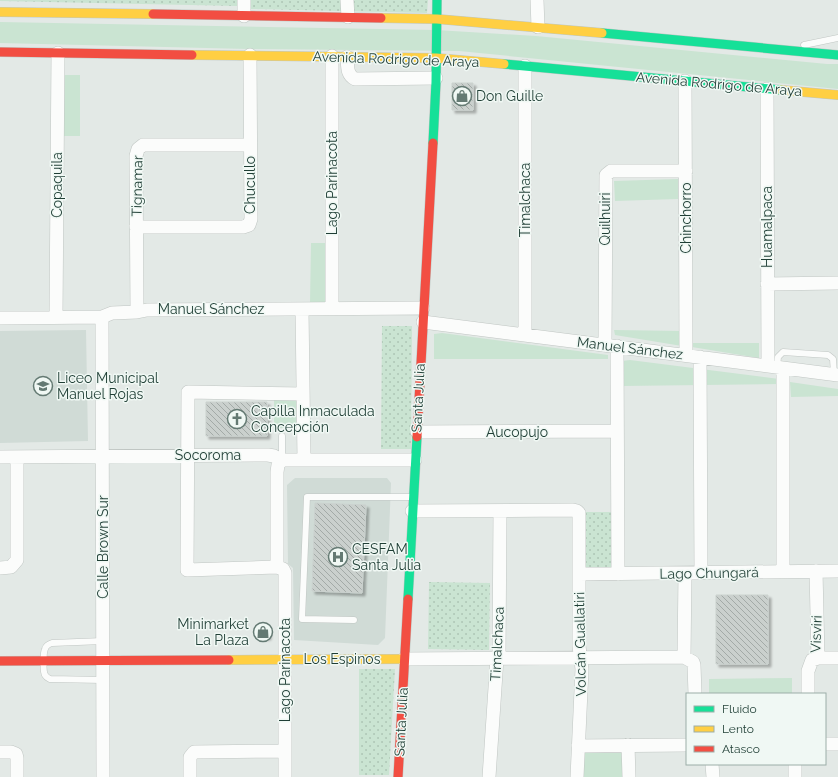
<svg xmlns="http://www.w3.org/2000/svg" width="838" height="777" font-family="Raleway,sans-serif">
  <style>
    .built { fill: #d0dbd6 }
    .grass { fill: #cae4d2 }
    .park { fill: url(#park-dots) }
    .building { fill: url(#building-back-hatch); stroke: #cbd2cf; filter: url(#shadow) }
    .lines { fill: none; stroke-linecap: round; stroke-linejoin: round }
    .lane-casing { stroke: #c0c6c3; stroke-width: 7 }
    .street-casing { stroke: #c0c6c3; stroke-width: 14 }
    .fast-casing { stroke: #bec7c3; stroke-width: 10 }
    .slow-casing { stroke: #bec7c3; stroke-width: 10 }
    .jam-casing { stroke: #bec7c3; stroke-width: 10 }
    .lane { stroke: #fbfcfb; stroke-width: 6 }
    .street { stroke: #fbfcfb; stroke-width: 13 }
    .fast { stroke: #16e098; stroke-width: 9 }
    .slow { stroke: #ffcf43; stroke-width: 9 }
    .jam { stroke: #f24e42; stroke-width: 9 }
    .labels { text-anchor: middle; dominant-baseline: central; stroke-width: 3; stroke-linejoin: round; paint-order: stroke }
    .street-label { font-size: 14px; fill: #1f3e35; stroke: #f0f8f4 }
    .poi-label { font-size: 14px; fill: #1f3e35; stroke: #f0f8f4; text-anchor: start }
  </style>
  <defs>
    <pattern id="park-dots" width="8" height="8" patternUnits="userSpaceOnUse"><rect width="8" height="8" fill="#cae4d2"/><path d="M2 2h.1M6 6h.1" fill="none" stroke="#adc5b5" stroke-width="1.8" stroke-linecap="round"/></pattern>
    <pattern id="building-back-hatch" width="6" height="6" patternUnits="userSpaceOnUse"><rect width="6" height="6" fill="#cad0cd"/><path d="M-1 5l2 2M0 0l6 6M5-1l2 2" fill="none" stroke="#a3aaa7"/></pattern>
    <filter id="shadow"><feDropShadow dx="3" dy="3" stdDeviation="1" flood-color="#0004"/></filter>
  </defs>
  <rect width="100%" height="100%" fill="#e3e9e6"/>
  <path class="built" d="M86,330L88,441L0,443V331Z
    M295,478H387L391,483L385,638L378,645L294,640L293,568L288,564L287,485Z"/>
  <path class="grass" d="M0,22L436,30L536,36L827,64H838V89L459,51L248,49L0,43Z
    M63,75H80V136H62Z
    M678,179V199L615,201L614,181Z
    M311,243H328V304H310Z
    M614,330L682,331V346L615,335Z
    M442,333L608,355V359H434V334Z
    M692,343H759V358L692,347Z
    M630,360L779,379V384L622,386V361Z
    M790,382L838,389V396L791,397Z
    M274,400H296V428H274Z
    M792,678V694H709V679Z
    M581,752H625V777H580Z"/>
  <path class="park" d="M0,0H237V6L0,1Z
    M251,0H428L427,13L251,9Z
    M382,326H412L411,449H381Z
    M583,512H614V568L585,569Z
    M429,582L490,583L489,650L428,649Z
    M359,669H395L389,775H359Z"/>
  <path class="building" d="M452,83H473V110H452Z
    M206,402H267V436H206Z
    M315,503L366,505L362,593L312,591Z
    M716,595H768V664H716Z
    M258,628H268V637H258Z"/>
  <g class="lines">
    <g class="lane-casing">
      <path id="lane" d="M804,45L838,38
        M777,367L778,357L783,352L828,355L833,359L834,374
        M282,436V460
        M354,620L302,619L307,497H411
        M103,641L52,643C49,644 46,645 45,649C43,653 43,672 45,675C47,678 48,678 50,679L103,680"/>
    </g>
    <g class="street-casing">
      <path id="street" d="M244,0V16
        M347,0L348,17
        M537,0L538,27
        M332,56V309
        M347,57C348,66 346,74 355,79L436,78
        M525,66V335
        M685,81L686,355
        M767,89L768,366
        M136,227H243L249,225L251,219L250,55
        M767,284L838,283
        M302,309L304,460
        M137,312L136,156L138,149L143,145H250
        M56,317L58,53
        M102,317L103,777
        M0,318L102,317L112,313L137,312L147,310L423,308
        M423,322L838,375
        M605,345L606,175L611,171H686
        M617,346L618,574
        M700,357L701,573
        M783,368V572
        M417,432L617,431
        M0,457L268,455L274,456L282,460H415
        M412,511L573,510L577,511L579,513V646L582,669L577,777
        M277,567V472L278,465L282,460
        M0,568L11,567L17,560V457
        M816,571L818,658
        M579,574L838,571
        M684,657L685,573
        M404,659L684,657L693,662L694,665L695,694
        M808,694V671L812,660L818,658H838
        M825,744H838
        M628,745L629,777
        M578,746L687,745
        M0,752H11L16,754L17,758V777
        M712,764L713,777
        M795,764V777
        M190,777V757L194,752L285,751
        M285,777V573L283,569L277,567L187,570L188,392L303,394
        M489,777L497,658L499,654L500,511"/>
    </g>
    <g class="fast-casing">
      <path id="fast" d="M602,33L838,55
        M504,64L781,90
        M433,143L436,82L437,0
        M408,599L417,437"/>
    </g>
    <g class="slow-casing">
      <path id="slow" d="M0,12L153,14
        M381,18L437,19L602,33
        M192,55L436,58L504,64
        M781,90L838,95
        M229,660L404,659"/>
    </g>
    <g class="jam-casing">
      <path id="jam" d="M153,14L381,18
        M0,52L192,55
        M417,437L433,143
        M0,661L229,660
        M398,777L408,599"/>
    </g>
    <use href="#lane" class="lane"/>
    <use href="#street" class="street"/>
    <use href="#fast" class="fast"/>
    <use href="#slow" class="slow"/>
    <use href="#jam" class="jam"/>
  </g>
  <defs>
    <g id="shop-ring" transform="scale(1)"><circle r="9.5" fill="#f0f8f4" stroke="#647a73" stroke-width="1.5"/><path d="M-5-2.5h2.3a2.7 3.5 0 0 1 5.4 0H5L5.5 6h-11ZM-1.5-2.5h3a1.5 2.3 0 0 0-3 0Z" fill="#647a73"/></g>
    <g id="school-ring" transform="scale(1)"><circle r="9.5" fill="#f0f8f4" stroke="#647a73" stroke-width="1.5"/><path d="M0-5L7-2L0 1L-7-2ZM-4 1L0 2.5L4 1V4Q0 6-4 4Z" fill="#647a73"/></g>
    <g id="church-ring" transform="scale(1)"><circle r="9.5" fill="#f0f8f4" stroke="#647a73" stroke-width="1.5"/><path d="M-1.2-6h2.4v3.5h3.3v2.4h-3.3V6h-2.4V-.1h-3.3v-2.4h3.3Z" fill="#647a73"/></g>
    <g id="hospital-ring" transform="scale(1)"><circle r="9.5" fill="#f0f8f4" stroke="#647a73" stroke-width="1.5"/><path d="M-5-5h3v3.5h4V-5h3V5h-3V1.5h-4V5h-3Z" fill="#647a73"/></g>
  </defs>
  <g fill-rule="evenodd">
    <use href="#shop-ring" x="462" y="96"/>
    <use href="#school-ring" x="43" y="386"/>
    <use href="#church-ring" x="237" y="419"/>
    <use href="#hospital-ring" x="338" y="557"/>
    <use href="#shop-ring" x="263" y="632"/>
  </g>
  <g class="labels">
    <g class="street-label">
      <text transform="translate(396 59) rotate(2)">Avenida Rodrigo de Araya</text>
      <text transform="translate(719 84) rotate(5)">Avenida Rodrigo de Araya</text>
      <text transform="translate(332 183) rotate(-90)">Lago Parinacota</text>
      <text transform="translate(57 185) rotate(-90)">Copaquila</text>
      <text transform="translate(250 185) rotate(-90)">Chucullo</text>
      <text transform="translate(137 186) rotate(-89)">Tignamar</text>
      <text transform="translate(525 200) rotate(-90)">Timalchaca</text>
      <text transform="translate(686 218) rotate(-90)">Chinchorro</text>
      <text transform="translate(605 219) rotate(-90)">Quilhuiri</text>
      <text transform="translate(767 227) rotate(-90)">Huamalpaca</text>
      <text x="211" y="309">Manuel Sánchez</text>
      <text transform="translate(630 348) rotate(7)">Manuel Sánchez</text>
      <text transform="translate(418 398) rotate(-87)">Santa Julia</text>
      <text x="517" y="432">Aucopujo</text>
      <text x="208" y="455">Socoroma</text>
      <text transform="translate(103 547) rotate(-90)">Calle Brown Sur</text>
      <text transform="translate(709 573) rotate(-1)">Lago Chungará</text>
      <text transform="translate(816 634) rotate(-88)">Visviri</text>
      <text transform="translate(497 644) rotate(-87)">Timalchaca</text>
      <text transform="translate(580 644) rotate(-91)">Volcán Guallatiri</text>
      <text x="342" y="659">Los Espinos</text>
      <text transform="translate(285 670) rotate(-90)">Lago Parinacota</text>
      <text transform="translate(401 722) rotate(-87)">Santa Julia</text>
    </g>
    <g class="poi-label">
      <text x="476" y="96">Don Guille</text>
      <text x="57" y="378">Liceo Municipal<tspan x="57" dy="16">Manuel Rojas</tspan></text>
      <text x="251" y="411">Capilla Inmaculada<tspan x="251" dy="16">Concepción</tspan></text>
      <text x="352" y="549">CESFAM<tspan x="352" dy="16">Santa Julia</tspan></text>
      <text x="249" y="624" text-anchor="end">Minimarket<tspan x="249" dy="16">La Plaza</tspan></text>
    </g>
  </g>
  <rect x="686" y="693" width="140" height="72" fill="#f0f8f4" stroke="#9caea8"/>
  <rect x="694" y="706" width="20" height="6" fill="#16e098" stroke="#9caea8"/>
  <text x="722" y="713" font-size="12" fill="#1f3e35">Fluido</text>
  <rect x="694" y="726" width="20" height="6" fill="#ffcf43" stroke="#9caea8"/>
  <text x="722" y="733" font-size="12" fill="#1f3e35">Lento</text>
  <rect x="694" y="746" width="20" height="6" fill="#f24e42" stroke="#9caea8"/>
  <text x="722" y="753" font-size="12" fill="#1f3e35">Atasco</text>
</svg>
